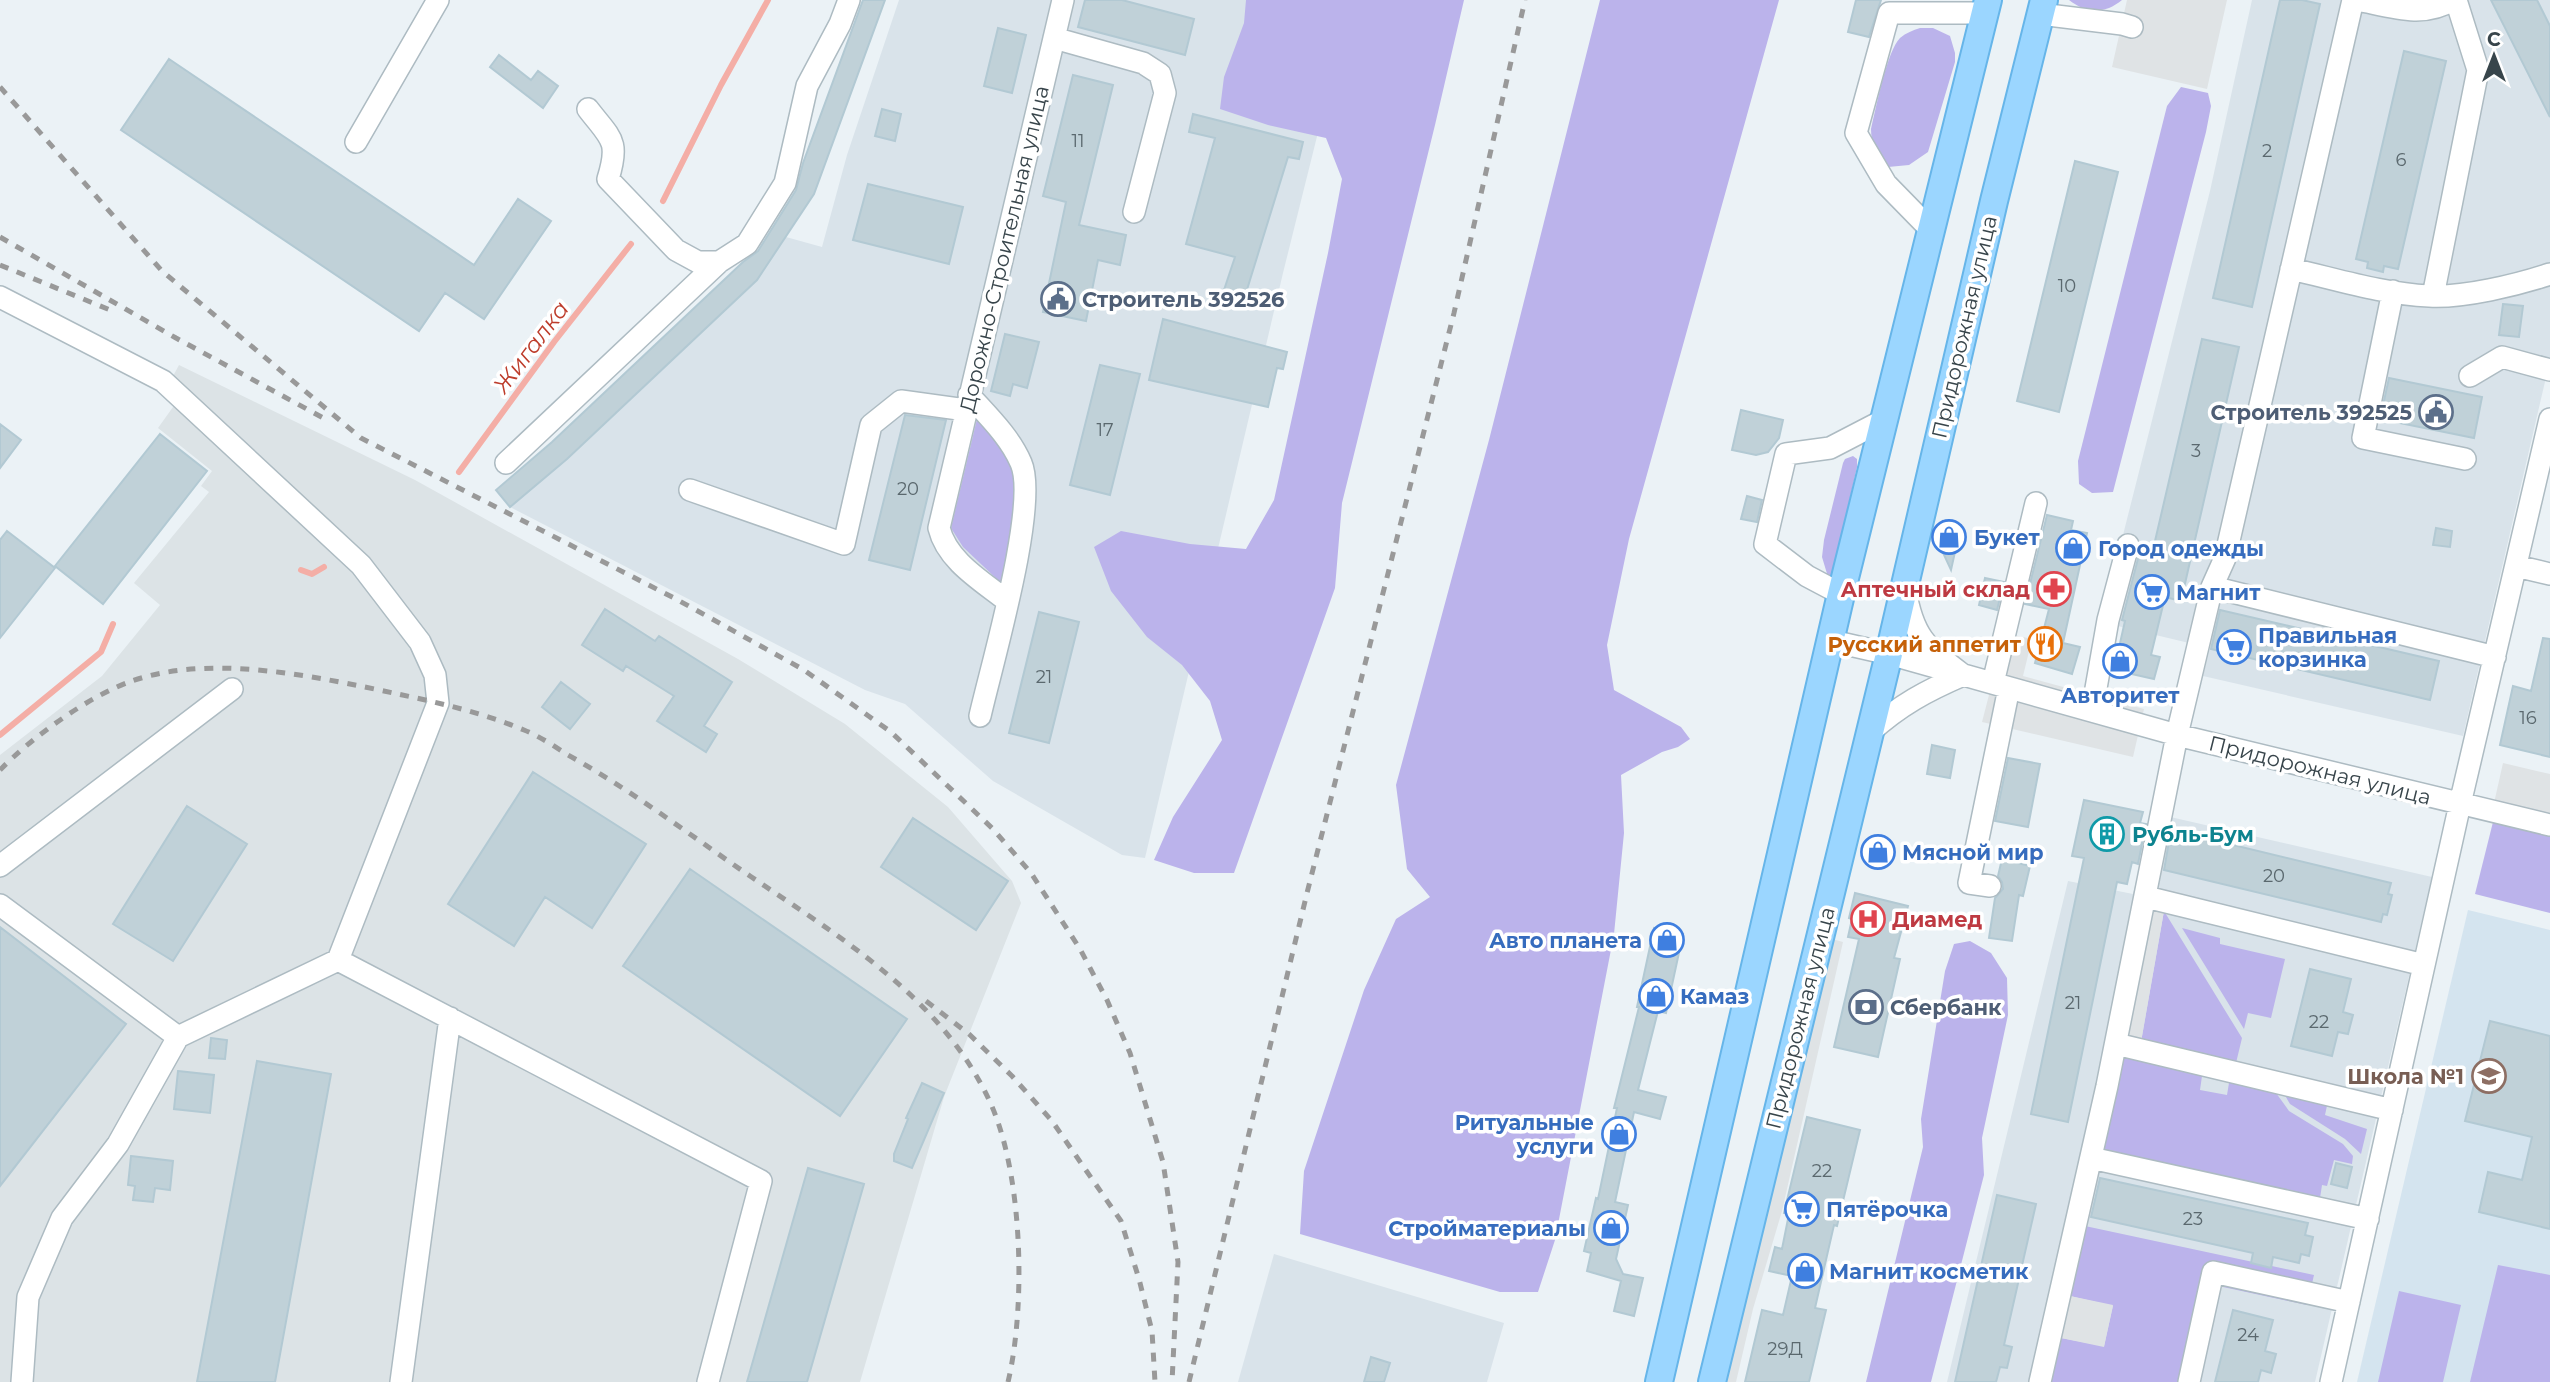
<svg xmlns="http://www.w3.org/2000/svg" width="2550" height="1382" font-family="Montserrat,sans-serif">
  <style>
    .residential { fill: #d9e3ea }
    .industrial { fill: #dce3e6 }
    .education { fill: #d4e4ef }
    .green { fill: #bbb3eb }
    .parking { fill: #dfe3e5 }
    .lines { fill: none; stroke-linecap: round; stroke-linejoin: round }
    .stream { stroke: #f4aea6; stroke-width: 6 }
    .building { fill: #c0d1d8; stroke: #b2c9d3; stroke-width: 2 }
    .minor-casing { stroke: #adbbc2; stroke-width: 24 }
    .major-casing { stroke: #66b5e9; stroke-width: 30 }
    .minor { stroke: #fff; stroke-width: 21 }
    .major { stroke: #9bd6ff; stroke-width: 26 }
    .rail { stroke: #999; stroke-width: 5; stroke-dasharray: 9 9; stroke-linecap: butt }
    .labels { text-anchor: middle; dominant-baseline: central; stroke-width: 7; stroke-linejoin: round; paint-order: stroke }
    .number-label { font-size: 18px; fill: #5a686e }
    .street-label { font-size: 21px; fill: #38454b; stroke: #fff }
    .service-label { font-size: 21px; font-weight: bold; fill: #4e5e75; stroke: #fff; text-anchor: start }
    .shop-label { font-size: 21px; font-weight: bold; fill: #366cbe; stroke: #fff; text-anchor: start }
    .health-label { font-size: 21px; font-weight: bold; fill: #be3a42; stroke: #fff; text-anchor: end }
    .food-label { font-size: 21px; font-weight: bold; fill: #c56008; stroke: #fff; text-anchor: end }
    .culture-label { font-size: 21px; font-weight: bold; fill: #0d838f; stroke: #fff; text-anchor: start }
    .education-label { font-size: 21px; font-weight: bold; fill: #785e54; stroke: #fff; text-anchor: end }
    .water-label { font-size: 23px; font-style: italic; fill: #bd3c2b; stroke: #fff }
  </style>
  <rect width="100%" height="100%" fill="#ebf2f6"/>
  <path class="residential" d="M899,0H1351L1283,273L1145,858L1122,855L993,781L905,704L865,690L510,507L757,280L786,237L822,247L847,155Z
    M2252,0H2398L2449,11L2469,0H2550V360L2463,736L2203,676L2210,648L2101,622L2210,191Z
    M2153,813L2432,877L2315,1382H1947L2068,881L2133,894Z
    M1274,1254L1504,1323L1487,1382H1238Z"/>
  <path class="industrial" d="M179,365L415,480L738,659L845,724L948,807L1012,881L1021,903L944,1097L860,1382H0V755L102,676L160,605L134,583L209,492L201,486L212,471L158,428L178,400L166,389Z"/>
  <path class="education" d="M2468,910L2550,930V1382H2357Z"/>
  <path class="green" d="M1246,0H1464L1435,125L1342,503L1335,588L1234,873H1194L1154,860L1173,817L1222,740L1210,701L1182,665L1147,637L1111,591L1094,547L1121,531L1190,544L1246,549L1274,500L1328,253L1342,179L1326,138L1268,125L1220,109L1224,77L1244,23Z
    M1600,0H1779L1629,539L1607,645L1614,690L1681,727L1690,739L1678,747L1662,752L1621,775L1624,833L1614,934L1555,1240L1538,1292H1500L1300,1234L1304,1171L1364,990L1396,919L1430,897L1407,869L1396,785L1489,440Z
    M2069,0H2122C2105,14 2087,14 2069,0Z
    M1920,28H1933L1950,36L1955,53V62L1928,152L1909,165L1888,167C1877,157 1871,143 1871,129C1876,108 1887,51 1900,38C1906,33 1913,30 1920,28Z
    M2181,87L2208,93L2211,106L2206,132L2113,492L2092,493L2079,484L2078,461L2167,106Z
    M977,419L1002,444L1020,487L1004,580L1001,583L963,547L951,528Z
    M1853,456L1857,459V467L1832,577H1828L1822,557L1824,540L1843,463L1845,459Z
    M2493,822L2550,835V913L2475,894Z
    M2164,911L2242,1038L2236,1063L2141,1042Z
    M2182,928L2220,938V944L2285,959L2271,1018L2248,1013L2244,1029Z
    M1970,941L1991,953L2007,978L2008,1015L1982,1138L1984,1175L1931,1382H1866L1923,1147L1921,1119L1945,971L1954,944Z
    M2122,1045L2203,1069L2200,1090L2227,1095L2230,1077L2271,1086L2289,1111L2343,1144L2353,1156L2352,1164L2334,1160L2327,1186L2322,1185L2320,1198L2098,1152Z
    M2283,1092L2328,1101L2325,1115L2367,1129L2361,1154L2345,1139L2290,1104Z
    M2085,1226L2314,1275L2307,1305L2209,1284L2187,1382H2051L2061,1338L2104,1346L2113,1306L2070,1296Z
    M2498,1265L2550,1275V1382H2470Z
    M2399,1291L2461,1305L2443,1382H2378Z"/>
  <path class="parking" d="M2127,0H2227L2207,89L2112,67Z
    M2005,633L2032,639L2023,676L2144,709L2133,757L1982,722Z
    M2503,763L2550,774V825L2492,812Z
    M2151,909L2164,911L2141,1042L2127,1039Z
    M1821,936L1843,942L1782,1211L1753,1309L1736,1382H1712Z
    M2070,1296L2113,1305L2104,1347L2061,1338Z"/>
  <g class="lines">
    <path class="stream" d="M663,201L721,85L768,0
      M459,472L554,342L631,244
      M301,570L312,574L324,567
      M0,735L101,652L113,624"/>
  </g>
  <path class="building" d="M863,0H885L814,194L757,280L567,459L510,507L496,490L552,442L743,262L758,251L796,190L803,163Z
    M1085,0H1122L1194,19L1185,55L1078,27Z
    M1856,0H1881L1869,37L1848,32Z
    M2280,0H2302L2320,4L2252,307L2213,298Z
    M2491,0H2537L2550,26V117Z
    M998,28L1026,35L1012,93L984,86Z
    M2404,51L2446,61L2398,269L2384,266L2383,272L2367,268L2368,262L2356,259Z
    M499,55L531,80L538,71L558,86L543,108L490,67Z
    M169,59L474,265L518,199L551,221L484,319L445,293L419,331L121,130Z
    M1073,75L1113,85L1079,225L1126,235L1120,265L1098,260L1086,321L1043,312L1066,202L1043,196Z
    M882,109L901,114L895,141L875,136Z
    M1193,114L1303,142L1299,159L1288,157L1245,296L1224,290L1235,257L1186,244L1215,138L1189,132Z
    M2075,161L2118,172L2059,412L2017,401Z
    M868,184L963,207L949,264L853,240Z
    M2503,304L2523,306L2519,337L2499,335Z
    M1163,319L1287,352L1283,369L1277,368L1268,407L1149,380Z
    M1005,334L1039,342L1027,388L1013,384L1010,396L991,391Z
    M2202,339L2239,347L2181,601L2165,597L2151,655L2160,657L2154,679L2114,670L2125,621L2122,620L2140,551L2152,554Z
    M1100,365L1140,374L1110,495L1070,485Z
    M2389,378L2482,397L2474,438L2380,419Z
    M1741,410L1783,420L1779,438L1768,452L1756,455L1732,450Z
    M905,415L946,420L910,570L869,560Z
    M0,424L21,440L0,468Z
    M160,434L207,471L103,604L55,566Z
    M1747,496L1762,500L1757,522L1741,519Z
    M2047,515L2073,521L2071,530L2087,533L2063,643L2080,647L2072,674L2035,663L2049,609L2025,604Z
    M1943,521L1961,525L1951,570L1938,542Z
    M2436,528L2452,531L2450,547L2433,545Z
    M7,531L55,568L0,638V540Z
    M1985,578L2004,582L1997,610L1979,605Z
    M605,609L655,641L659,636L732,682L704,726L717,734L706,752L657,721L674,696L626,666L623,671L582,645Z
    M2220,610L2439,661L2430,700L2211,649Z
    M1039,612L1079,622L1049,743L1009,733Z
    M2543,638L2550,639V757L2500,745L2513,686L2531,691Z
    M561,682L590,704L570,729L542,707Z
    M1932,745L1955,750L1950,778L1927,774Z
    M2008,758L2040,764L2028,827L1995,821Z
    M533,772L646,844L592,928L545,897L514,946L448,904Z
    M2084,800L2143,812L2140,823L2146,824L2138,864L2132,862L2127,884L2117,882L2068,1122L2031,1114L2084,858L2072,856Z
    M187,806L247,844L173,961L113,924Z
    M913,818L1008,881L976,930L881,867Z
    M2171,830L2391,883L2388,894L2392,895L2387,915L2383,914L2381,922L2164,870Z
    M2002,859L2030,866L2023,896L2019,895L2012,941L1989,938L1995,898L2003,889L2002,882L1998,876Z
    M690,869L907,1019L840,1116L623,966Z
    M1855,893L1908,906L1894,958L1900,959L1878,1057L1834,1047L1859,939L1848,937L1852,919L1849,918Z
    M0,927L126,1024L0,1186Z
    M1654,928L1683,934L1666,1013L1658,1011L1638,1090L1666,1097L1660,1119L1634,1112L1615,1202L1628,1205L1616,1259L1623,1274L1643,1278L1634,1316L1614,1311L1621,1281L1587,1271L1591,1253L1584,1251L1596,1198L1598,1199L1617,1108H1614L1639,1007H1637Z
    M2310,969L2351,979L2343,1012L2353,1015L2348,1034L2338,1032L2332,1056L2291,1046Z
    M2490,1021L2550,1036V1229L2479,1212L2488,1172L2522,1180L2532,1137L2465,1121Z
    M211,1038L227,1040L225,1059L209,1058Z
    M257,1061L331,1074L275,1382H197Z
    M178,1071L214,1075L210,1113L174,1109Z
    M922,1083L944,1093L912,1168L894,1161V1154L908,1119L906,1118Z
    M1807,1117L1860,1130L1837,1226L1834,1225L1815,1308L1826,1310L1809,1382H1745L1762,1310L1783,1315L1792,1276L1769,1271L1775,1247L1782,1249L1789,1214L1784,1213Z
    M131,1156L173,1161L170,1190L155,1188L153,1202L133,1200L135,1186L128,1185Z
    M2336,1163L2352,1167L2347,1188L2331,1184Z
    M808,1168L864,1184L807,1382H747Z
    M2100,1178L2308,1223L2305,1235L2313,1237L2309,1256L2301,1254L2299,1263L2273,1257L2271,1268L2251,1263L2253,1253L2091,1217Z
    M1997,1195L2036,1204L2004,1345L2012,1347L2007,1368L2000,1367L1996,1382H1955Z
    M2233,1310L2273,1320L2265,1351L2276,1354L2271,1373L2261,1370L2258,1382H2215Z
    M1371,1357L1390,1363L1384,1382H1364Z"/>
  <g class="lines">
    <g class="minor-casing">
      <path id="minor" d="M2357,0C2389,6 2423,19 2452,0
        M2040,14L2122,24L2132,27
        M1054,38L1143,63L1160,74L1165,93L1134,212
        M588,109C611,139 620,140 608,179L676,250L698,262H719L747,244L785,183L807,86L840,24L849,0
        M356,142L438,0
        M1930,229L1886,184L1856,133L1889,13H1985
        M2291,269C2336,279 2383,294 2429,296C2463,298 2517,285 2550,274
        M2393,291L2363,438L2465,459
        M2433,296L2478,70L2456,0
        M0,297L163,381L361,565L420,642L435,675L438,703L338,960L761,1181L708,1382
        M2470,376L2502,357L2550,370
        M969,395C988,416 1010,437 1021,463C1039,504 991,667 980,716
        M506,463L719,262
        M690,490L844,544L871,425L901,401L966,410
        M2516,566L2550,574
        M2212,587L2225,558L2353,0
        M1841,594L1807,576L1765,544L1786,454L1830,448L1884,420
        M1007,601C982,581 947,561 939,528L1063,0
        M1832,641L1889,654L2177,735L2550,825
        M1993,683L2036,503
        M2092,711L2108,620L2128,545
        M1870,732C1900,705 1926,691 1963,675C1925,646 1913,637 1905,589
        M0,866L232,689
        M1990,886L1969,883L2009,688
        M2146,897L2424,965
        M0,905L178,1037
        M2116,1044L2392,1110
        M2091,1158L2368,1219
        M22,1382L28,1297L62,1218L118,1144L178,1037L338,960
        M401,1382L450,1018
        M2040,1382L2107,1086L2177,735L2212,587L2495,657
        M2189,1382L2213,1272L2349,1302
        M2331,1382L2460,804L2550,419"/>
    </g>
    <g class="major-casing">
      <path id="major" d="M1659,1382L1841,594L1988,0
        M1712,1382L1889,654L1994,201L2044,0"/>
    </g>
    <use href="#minor" class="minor"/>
    <use href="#major" class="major"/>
    <path class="rail" d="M0,87L162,271L361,438L676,599L804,670L891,732L993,829L1031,873L1080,949L1107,1000L1130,1053L1163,1162L1178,1262L1172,1382
      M0,237L176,338L327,420
      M0,265L115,312
      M0,770C31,738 90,695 132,681C212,653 317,677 398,694C440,703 483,713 524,730C539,736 554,746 568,755C631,790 690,835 750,876C840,937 943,999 990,1102C1023,1174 1026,1306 1008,1382
      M926,1001L969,1034L1012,1076L1052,1121L1121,1221L1139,1279L1152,1331L1155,1382
      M1189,1382L1307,893L1454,313L1525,0"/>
  </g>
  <defs>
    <g id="civic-ring" transform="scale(1.75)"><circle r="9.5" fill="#fff" stroke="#5c6f8a" stroke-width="1.5"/><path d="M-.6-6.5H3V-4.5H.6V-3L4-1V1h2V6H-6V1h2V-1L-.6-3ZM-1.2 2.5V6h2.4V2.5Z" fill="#5c6f8a"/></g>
    <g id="shop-ring" transform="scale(1.75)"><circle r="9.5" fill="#fff" stroke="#3f7fe0" stroke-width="1.5"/><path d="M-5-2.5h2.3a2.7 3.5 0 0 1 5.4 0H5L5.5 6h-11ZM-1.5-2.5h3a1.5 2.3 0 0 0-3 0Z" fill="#3f7fe0"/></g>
    <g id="pharmacy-ring" transform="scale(1.75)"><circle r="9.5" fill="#fff" stroke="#e0444e" stroke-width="1.5"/><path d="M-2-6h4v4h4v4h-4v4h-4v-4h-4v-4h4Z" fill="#e0444e"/></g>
    <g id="supermarket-ring" transform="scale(1.75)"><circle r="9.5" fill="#fff" stroke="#3f7fe0" stroke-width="1.5"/><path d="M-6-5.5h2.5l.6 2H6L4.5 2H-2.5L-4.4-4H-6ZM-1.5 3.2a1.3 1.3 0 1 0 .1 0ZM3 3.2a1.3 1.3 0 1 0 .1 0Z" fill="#3f7fe0"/></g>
    <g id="restaurant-ring" transform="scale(1.75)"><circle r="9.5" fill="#fff" stroke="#e8710a" stroke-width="1.5"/><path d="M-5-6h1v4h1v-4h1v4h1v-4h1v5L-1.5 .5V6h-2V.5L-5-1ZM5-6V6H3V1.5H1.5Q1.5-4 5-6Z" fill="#e8710a"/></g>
    <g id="building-ring" transform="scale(1.75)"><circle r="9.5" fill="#fff" stroke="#0f9aa8" stroke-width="1.5"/><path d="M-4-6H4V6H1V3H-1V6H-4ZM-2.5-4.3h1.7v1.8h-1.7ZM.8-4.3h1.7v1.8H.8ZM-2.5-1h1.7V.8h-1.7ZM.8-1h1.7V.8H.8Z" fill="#0f9aa8"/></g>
    <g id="hospital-ring" transform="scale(1.75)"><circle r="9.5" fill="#fff" stroke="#e0444e" stroke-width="1.5"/><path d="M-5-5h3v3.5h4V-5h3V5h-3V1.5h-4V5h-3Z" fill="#e0444e"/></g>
    <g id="bank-ring" transform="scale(1.75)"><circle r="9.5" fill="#fff" stroke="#5c6f8a" stroke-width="1.5"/><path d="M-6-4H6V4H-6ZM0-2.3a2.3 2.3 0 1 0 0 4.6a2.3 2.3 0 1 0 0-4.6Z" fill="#5c6f8a"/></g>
    <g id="school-ring" transform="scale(1.75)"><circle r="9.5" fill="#fff" stroke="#8d6e63" stroke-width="1.5"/><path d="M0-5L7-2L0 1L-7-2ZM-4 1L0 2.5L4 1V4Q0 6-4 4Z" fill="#8d6e63"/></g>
  </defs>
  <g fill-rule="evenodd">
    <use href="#civic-ring" x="1058" y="299"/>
    <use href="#civic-ring" x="2436" y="412"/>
    <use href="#shop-ring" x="1949" y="537"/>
    <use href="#shop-ring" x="2073" y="548"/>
    <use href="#pharmacy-ring" x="2054" y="589"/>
    <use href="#supermarket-ring" x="2152" y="592"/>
    <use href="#restaurant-ring" x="2045" y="644"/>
    <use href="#supermarket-ring" x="2234" y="647"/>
    <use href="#shop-ring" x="2120" y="661"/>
    <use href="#building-ring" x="2107" y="834"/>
    <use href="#shop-ring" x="1878" y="852"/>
    <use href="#hospital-ring" x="1868" y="919"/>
    <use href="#shop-ring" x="1667" y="940"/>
    <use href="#shop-ring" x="1656" y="996"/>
    <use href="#bank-ring" x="1866" y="1007"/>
    <use href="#school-ring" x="2489" y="1076"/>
    <use href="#shop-ring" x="1619" y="1134"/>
    <use href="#supermarket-ring" x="1802" y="1209"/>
    <use href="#shop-ring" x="1611" y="1228"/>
    <use href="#shop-ring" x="1805" y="1271"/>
  </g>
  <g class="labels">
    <g class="number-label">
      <text x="1078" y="141">11</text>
      <text x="2267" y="151">2</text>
      <text x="2401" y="160">6</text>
      <text x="2067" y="286">10</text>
      <text x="1105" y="430">17</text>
      <text x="2196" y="451">3</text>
      <text x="908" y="489">20</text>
      <text x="1044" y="677">21</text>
      <text x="2528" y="718">16</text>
      <text x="2274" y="876">20</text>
      <text x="2073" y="1003">21</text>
      <text x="2319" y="1022">22</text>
      <text x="1822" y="1171">22</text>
      <text x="2193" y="1219">23</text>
      <text x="2248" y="1335">24</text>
      <text x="1785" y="1349">29Д</text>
    </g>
    <g class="street-label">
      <text transform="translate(1004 249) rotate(-77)">Дорожно-Строительная улица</text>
      <text transform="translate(1964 327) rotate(-77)">Придорожная улица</text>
      <text transform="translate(2320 770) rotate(14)">Придорожная улица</text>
      <text transform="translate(1800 1018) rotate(-76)">Придорожная улица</text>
    </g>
    <g class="service-label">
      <text x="1082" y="299">Строитель 392526</text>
      <text x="2412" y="412" text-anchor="end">Строитель 392525</text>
      <text x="1890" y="1007">Сбербанк</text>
    </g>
    <g class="shop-label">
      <text x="1974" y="537">Букет</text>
      <text x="2098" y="548">Город одежды</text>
      <text x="2176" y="592">Магнит</text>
      <text x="2258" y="635">Правильная<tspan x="2258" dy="24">корзинка</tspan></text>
      <text x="2120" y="695" text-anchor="middle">Авторитет</text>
      <text x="1902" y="852">Мясной мир</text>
      <text x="1642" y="940" text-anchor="end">Авто планета</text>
      <text x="1680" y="996">Камаз</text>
      <text x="1594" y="1122" text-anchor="end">Ритуальные<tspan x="1594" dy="24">услуги</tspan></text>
      <text x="1826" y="1209">Пятёрочка</text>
      <text x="1586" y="1228" text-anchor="end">Стройматериалы</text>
      <text x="1829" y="1271">Магнит косметик</text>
    </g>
    <g class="health-label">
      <text x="2030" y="589">Аптечный склад</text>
      <text x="1892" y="919" text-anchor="start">Диамед</text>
    </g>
    <g class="food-label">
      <text x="2021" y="644">Русский аппетит</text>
    </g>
    <g class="culture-label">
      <text x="2132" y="834">Рубль-Бум</text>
    </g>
    <g class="education-label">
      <text x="2464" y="1076">Школа №1</text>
    </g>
    <g class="water-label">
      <text transform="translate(531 347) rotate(-53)">Жигалка</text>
    </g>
  </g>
  <g transform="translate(2494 56)" stroke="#ffffff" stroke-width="5" paint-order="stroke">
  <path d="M0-5L12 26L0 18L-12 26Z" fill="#38454b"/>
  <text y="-10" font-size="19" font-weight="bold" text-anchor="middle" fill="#38454b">С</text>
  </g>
</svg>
